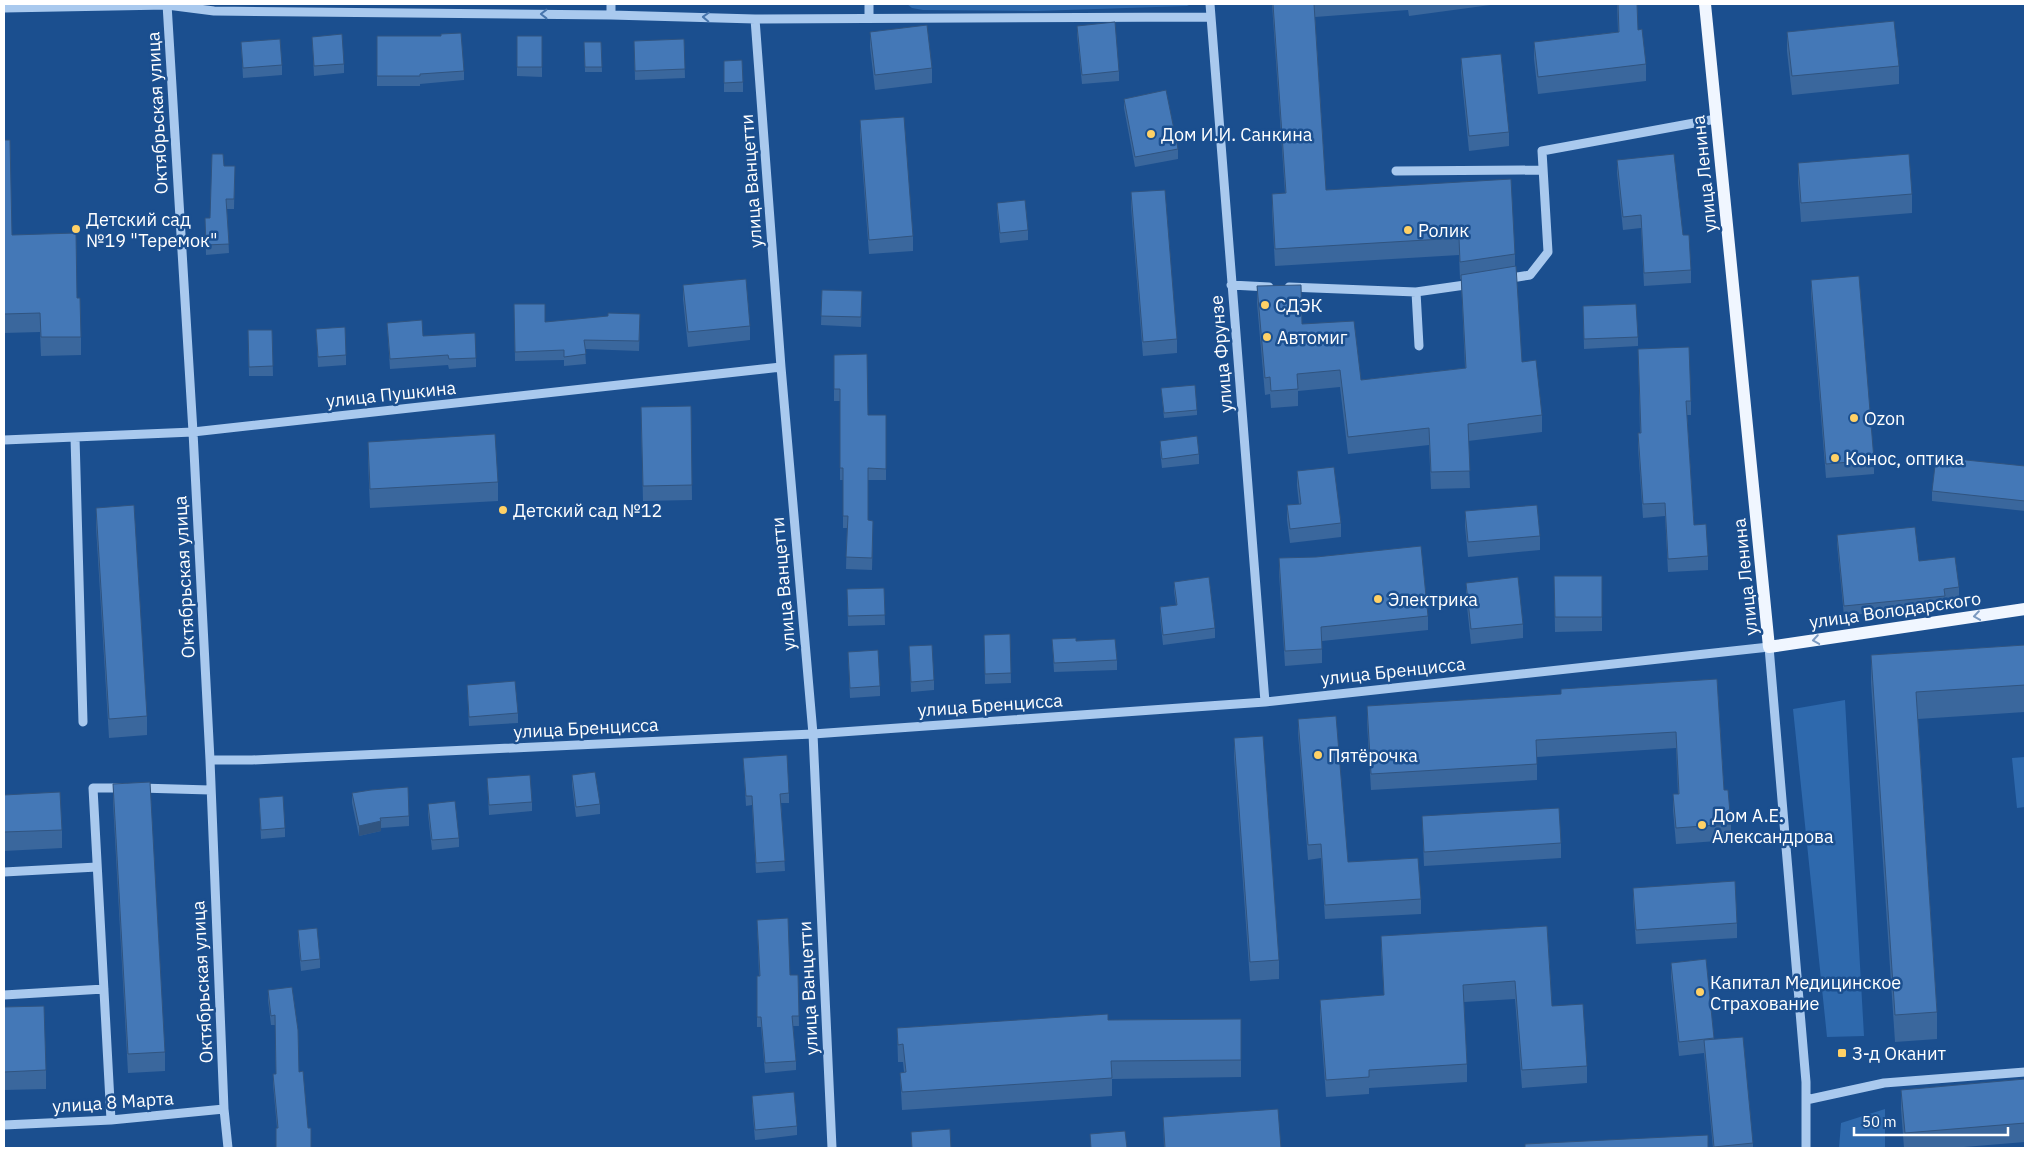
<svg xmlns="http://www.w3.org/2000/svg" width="2029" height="1152" font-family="'IBM Plex Sans',sans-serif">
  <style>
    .green { fill: #2e69ad }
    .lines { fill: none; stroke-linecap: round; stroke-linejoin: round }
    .minor { stroke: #a9c9ee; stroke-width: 9 }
    .major { stroke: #f0f6ff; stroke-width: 12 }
    .wall { fill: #3a679d }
    .shaded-wall { fill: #305480 }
    .building { fill: #4478b7; stroke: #305480 }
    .oneway { stroke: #4674ac }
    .oneway2 { stroke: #7b9ac1 }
    .poi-dot { fill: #ffd166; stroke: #1b4f8f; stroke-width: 2 }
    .labels { text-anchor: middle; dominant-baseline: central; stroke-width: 5; stroke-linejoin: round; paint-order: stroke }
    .street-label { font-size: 18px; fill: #fff; stroke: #1b4f8f }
    .poi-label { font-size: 18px; fill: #fff; stroke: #1b4f8f; text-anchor: start }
  </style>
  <rect width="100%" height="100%" fill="#1b4f8f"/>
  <path class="green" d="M907,4H1191L1187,6L1036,11L923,10L912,8Z
    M1845,700L1864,1036L1827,1037L1793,709Z
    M2025,757V807L2017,808L2012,758Z
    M1885,1109V1148H1839L1841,1123Z"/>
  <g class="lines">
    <path class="minor" d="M167,4L193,432L210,760L224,1109L228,1148
      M611,4V15
      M869,4V18
      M1210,4L1265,702
      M4,8L167,5L214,11L611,15L755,19L1210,17
      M755,19L781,367L813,734L832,1148
      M1396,171L1543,170
      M1505,279L1530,275L1548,252L1542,151L1716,119
      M1231,285L1269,287
      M1289,287L1416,292L1419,346
      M1416,292L1472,284
      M75,437L83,722
      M4,440L193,432L781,367
      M210,760H252L813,734L1265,702L1769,647L1806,1082V1148
      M140,788L210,790
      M4,872L97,867
      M4,995L104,989
      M1806,1100L1884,1083L2025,1072
      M111,1120L93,788H125
      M4,1125L111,1120L224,1109"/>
    <path class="major" d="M1705,4L1769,647L2025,609"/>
  </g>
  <path class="wall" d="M1272,4H1498L1409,16L1408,10L1315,17L1326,190L1515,254V266L1522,362L1542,415V432L1468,441L1470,488L1431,489L1429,445L1348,454L1340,387L1298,391V406L1271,408L1270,394L1265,395L1257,303V286L1302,324L1361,380L1465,368L1461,279H1460L1459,255L1275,266L1272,211V194L1285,193Z
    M1617,4H1637L1638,30L1646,64V81L1538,94L1534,59V42L1618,32Z
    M1077,26L1119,71V81L1082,84L1077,35Z
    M870,32L932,68V83L875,90L870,47Z
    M1787,32L1899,66V84L1792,95L1787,51Z
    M377,36L464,71V80L420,84V86H377Z
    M517,36H542V77L517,76Z
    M312,37L344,64V73L314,76Z
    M684,39L685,78L635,80L634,41Z
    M241,42L282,65V75L243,78Z
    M584,42H601L602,72H585Z
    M1461,58L1509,132V146L1469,151L1461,72Z
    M724,61L743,82V92H724Z
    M1124,99L1178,149V159L1135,167L1124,108Z
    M860,120L913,236V251L869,254L860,135Z
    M4,140L12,235L77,298L81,337V355L41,356L40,332L4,333Z
    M1617,160L1683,235L1691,270V283L1644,286L1641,228L1623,230L1617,173Z
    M1798,163L1912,194V213L1801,222L1798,182Z
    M224,166H235L234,209H227L229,253L206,255L205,218H210Z
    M1131,192L1177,339V353L1143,356L1131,207Z
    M997,203L1028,230V240L1000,243L997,212Z
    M1811,280L1874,460V474L1826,478L1811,294Z
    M683,285L750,326V340L688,347L683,299Z
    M822,290L862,291L861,327L821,325Z
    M514,304L545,322L640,323L639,351L585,349L586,364L564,366V360L515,361Z
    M1583,306L1638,337V346L1584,349Z
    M387,323L423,336L476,358V367L449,369L448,365L390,369Z
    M316,329L346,355V365L318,367Z
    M248,330H272L273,376H249Z
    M1638,349L1691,401V415H1687L1694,525L1708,556V570L1668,572L1665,516L1643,518L1638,447V433H1640Z
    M834,355L868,415H886V480H868V520L873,532L872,570L846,569L847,528H843V480H840V401H834Z
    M1161,388L1197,410V415L1164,418Z
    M691,406L692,500L643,501L641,421Z
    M1160,441L1199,454V464L1162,468L1160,451Z
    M368,442L498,482V501L370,508L368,461Z
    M2025,466V511L1932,501V491Z
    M1297,471L1341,523V537L1290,543L1287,520V505L1299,504L1297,486Z
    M96,508L147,716V735L109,738L96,527Z
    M1465,511L1540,536V550L1468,557L1465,526Z
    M1837,535L1919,561L1959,587V597L1945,598V605L1844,616L1837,544Z
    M1279,558L1428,616V630L1322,641V663L1285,666L1279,573Z
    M1554,576H1602V631L1555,632Z
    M1174,582L1215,628V638L1163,645L1160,617V607L1176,605L1174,591Z
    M1466,583L1523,624V638L1471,644L1466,597Z
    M884,588L885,625L848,626L847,589Z
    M1010,634L1011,683L985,684L984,635Z
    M1052,639L1076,641L1117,660V670L1054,672Z
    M2025,645V712L1918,719L1937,1012V1039L1895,1042L1871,683V655Z
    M909,646L934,680V690L911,692Z
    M848,652L880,686V696L850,698Z
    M1717,679L1724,790L1731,824V840L1676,844L1673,810V794H1678L1676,748L1537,757V780L1371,790L1367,723V706L1561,694Z
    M467,685L518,713V723L469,726Z
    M1298,719L1348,862L1421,899V914L1325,919L1321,858L1308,860L1298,733Z
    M1234,738L1279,960V979L1250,981L1234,757Z
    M743,758L789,793V803H781L785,871L756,873L752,805L746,806Z
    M572,775L600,804V814L576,817L572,785Z
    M487,778L532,802V811L489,815Z
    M113,784L165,1052V1071L128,1073L113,803Z
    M352,793L409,816V826L381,828V831L359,836L352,803Z
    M4,795L62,830V848L4,851Z
    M259,798L285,828V837L261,839Z
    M428,804L459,838V847L432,850L428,814Z
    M1422,816L1561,843V858L1424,866Z
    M1633,888L1737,923V938L1636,944L1633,902Z
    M757,920L790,975H798L799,1026H793L796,1061V1070L765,1073L761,1027H757V976H759Z
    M1547,926L1552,1006L1587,1066V1083L1522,1088L1515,999L1464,1002L1467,1064V1082L1369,1088V1094L1326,1097L1320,1017V1000L1384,995L1381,953V936Z
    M298,930L320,959V968L301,971L298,940Z
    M1706,959L1714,1039L1753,1143V1148H1713L1704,1053L1679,1056L1671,977V963Z
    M268,990L299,1072L308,1128H277L273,1084V1074H276L275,1025H271L268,1000Z
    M4,1007L46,1070V1089L4,1090Z
    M1241,1019V1077L1112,1079V1096L902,1110L900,1073L904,1072L903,1062H898L897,1028L1108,1020Z
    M2025,1079V1142L1952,1148H1904L1901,1109V1090Z
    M752,1096L797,1126V1135L755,1140L752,1106Z
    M1163,1117L1281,1148H1164Z"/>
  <path class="shaded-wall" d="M873,521V532L872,570V558Z
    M381,821V831L359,836V826Z"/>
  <path class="building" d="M1273,4H1314L1326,190L1511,179L1515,254L1460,262L1459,238L1275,249L1272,194L1286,193Z
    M1618,4H1637L1638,30L1642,29L1646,64L1538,77L1534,42L1619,32Z
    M1894,21L1899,66L1792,76L1787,32Z
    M1115,22L1119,71L1082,75L1077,26Z
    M927,25L932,68L875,75L870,32Z
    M461,33L464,71L420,74V76H377V36H441V34Z
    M342,34L344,64L314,66L312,37Z
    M517,36H542V67H517Z
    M280,39L282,65L243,68L241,42Z
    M684,39L685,69L635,71L634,41Z
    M584,42H601L602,67H585Z
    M1501,54L1509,132L1469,136L1461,58Z
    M742,60L743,82L724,83V61Z
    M1166,90L1178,149L1135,157L1124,99Z
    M904,117L913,236L869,240L860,120Z
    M4,140H10L12,235L76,233L77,298H80L81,337H41L40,313L4,314Z
    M212,154H223L224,166H235L234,199H226L229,244L206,245L205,218H210Z
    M1674,154L1683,235H1689L1691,270L1644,273L1641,215L1623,217L1617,160Z
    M1909,154L1912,194L1801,203L1798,163Z
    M1165,190L1177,339L1143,342L1131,192Z
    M1025,200L1028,230L1000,233L997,203Z
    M1516,266L1522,362L1536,360L1542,415L1468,424L1470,471L1431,472L1429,428L1348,437L1340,370L1297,374L1298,389L1271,391L1270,377L1265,378L1257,286L1301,285L1302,324L1354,321L1361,380L1466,368L1461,275Z
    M1859,276L1874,460L1826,464L1811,280Z
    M746,279L750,326L688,332L683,285Z
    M822,290L862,291L861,317L821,316Z
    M514,304H545V322L608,316V313L640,314L639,341L584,340L586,354L564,357V350L515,352Z
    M1636,304L1638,337L1584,339L1583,306Z
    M422,320L423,336L475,333L476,358L449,359L448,355L390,359L387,323Z
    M345,327L346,355L318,357L316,329Z
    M248,330H272L273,366L249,367Z
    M1689,347L1691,401H1686L1694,525L1706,524L1708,556L1668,559L1665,503L1643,504L1638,433H1641L1638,349Z
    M867,354L868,415H886V469L868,468V520L873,521L872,558L846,557L848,516H843V468H840V389H834V355Z
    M1195,385L1197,410L1164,413L1161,388Z
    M691,406L692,485L643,486L641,407Z
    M495,434L498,482L370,489L368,442Z
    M1197,436L1199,454L1162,459L1160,441Z
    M1936,457L2025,466V501L1932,491Z
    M1334,467L1341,523L1290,529L1287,505L1301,504L1297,471Z
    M134,505L147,716L109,719L96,508Z
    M1537,505L1540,536L1468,542L1465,511Z
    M1915,527L1919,561L1955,557L1959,587L1944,589L1945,596L1844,606L1837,535Z
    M1421,546L1428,616L1321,627L1322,649L1285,651L1279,558L1316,557Z
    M1554,576H1602V617H1555Z
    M1209,577L1215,628L1163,635L1160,607L1177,605L1174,582Z
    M1518,577L1523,624L1471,629L1466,583Z
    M884,588L885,615L848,616L847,589Z
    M1010,634L1011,673L985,674L984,635Z
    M1076,638V641L1115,639L1117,660L1054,663L1052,639Z
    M932,645L934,680L911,682L909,646Z
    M2025,645V685L1916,692L1937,1012L1895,1015L1871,655Z
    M878,650L880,686L850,688L848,652Z
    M1717,679L1724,790H1728L1731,824L1676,828L1673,794H1679L1676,732L1536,740L1537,764L1371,774L1367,706L1561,694V689Z
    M515,681L518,713L469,717L467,685Z
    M1336,716L1348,862L1418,858L1421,899L1325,905L1321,844L1308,845L1298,719Z
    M1263,736L1279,960L1250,962L1234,738Z
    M787,755L789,793L780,794L785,861L756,863L752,796H746L743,758Z
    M595,772L600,804L576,807L572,775Z
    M530,775L532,802L489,805L487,778Z
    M150,782L165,1052L128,1054L113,784Z
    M408,787L409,816L380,818L381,821L359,826L352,793L371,790Z
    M60,792L62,830L4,832V795Z
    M283,796L285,828L261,830L259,798Z
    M455,801L459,838L432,840L428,804Z
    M1559,808L1561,843L1424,852L1422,816Z
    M1735,881L1737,923L1636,930L1633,888Z
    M788,918L790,975H798L799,1016H792L796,1061L765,1063L761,1017H757V976H760L757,920Z
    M1547,926L1552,1006L1583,1004L1587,1066L1522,1070L1515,981L1463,985L1467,1064L1369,1070V1077L1326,1080L1320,1000L1384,995L1381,936Z
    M317,928L320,959L301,961L298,930Z
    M1706,959L1714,1038L1679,1042L1671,963Z
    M292,987L298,1030L299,1072L303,1071L308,1128H311V1148H276V1128H278L273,1074H276L275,1015L271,1016L268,990Z
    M44,1006L46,1070L4,1072V1007Z
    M1108,1014V1020L1241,1019V1060L1111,1061L1112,1078L902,1092L900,1073L906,1072L903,1044L898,1045L897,1028Z
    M1743,1037L1753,1143L1714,1147L1704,1040Z
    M2025,1079V1123L1905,1133L1901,1090Z
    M794,1092L797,1126L755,1130L752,1096Z
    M1278,1109L1281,1148H1165L1163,1117Z
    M950,1129L951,1148H912L911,1132Z
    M1125,1131L1127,1148H1091L1090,1134Z
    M1708,1135V1148H1525V1144Z"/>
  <defs><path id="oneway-chevron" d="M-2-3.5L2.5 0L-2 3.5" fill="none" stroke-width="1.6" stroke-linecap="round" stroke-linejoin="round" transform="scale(1.25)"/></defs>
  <g class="oneway">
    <use href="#oneway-chevron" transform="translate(544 14) rotate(-180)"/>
    <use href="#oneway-chevron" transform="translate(706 17) rotate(-178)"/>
  </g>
  <g class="oneway2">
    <use href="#oneway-chevron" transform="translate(1977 616) rotate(172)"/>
    <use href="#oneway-chevron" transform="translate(1816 640) rotate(171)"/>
  </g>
  <g class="poi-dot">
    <circle cx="1151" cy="134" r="5"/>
    <circle cx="76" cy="229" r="5"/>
    <circle cx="1408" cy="230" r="5"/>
    <circle cx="1265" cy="305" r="5"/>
    <circle cx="1267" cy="337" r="5"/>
    <circle cx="1854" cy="418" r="5"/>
    <circle cx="1835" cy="458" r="5"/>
    <circle cx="503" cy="510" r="5"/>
    <circle cx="1378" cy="599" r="5"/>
    <circle cx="1318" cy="755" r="5"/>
    <circle cx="1702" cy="825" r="5"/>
    <circle cx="1700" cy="992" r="5"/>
    <rect x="1837" y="1048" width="10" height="10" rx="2.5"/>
  </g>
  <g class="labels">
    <g class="street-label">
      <text transform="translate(157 113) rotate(-93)">Октябрьская улица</text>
      <text transform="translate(1704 174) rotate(-96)">улица Ленина</text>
      <text transform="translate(751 181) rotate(-94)">улица Ванцетти</text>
      <text transform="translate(1221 354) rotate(-95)">улица Фрунзе</text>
      <text transform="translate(391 394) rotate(-6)">улица Пушкина</text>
      <text transform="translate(184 577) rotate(-93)">Октябрьская улица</text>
      <text transform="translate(1745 577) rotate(-96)">улица Ленина</text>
      <text transform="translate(783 584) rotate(-95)">улица Ванцетти</text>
      <text transform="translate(1895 610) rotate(-8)">улица Володарского</text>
      <text transform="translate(1393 671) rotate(-6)">улица Бренцисса</text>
      <text transform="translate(990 705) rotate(-4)">улица Бренцисса</text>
      <text transform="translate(586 728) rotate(-3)">улица Бренцисса</text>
      <text transform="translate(202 982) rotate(-93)">Октябрьская улица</text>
      <text transform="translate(808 988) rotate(-93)">улица Ванцетти</text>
      <text transform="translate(113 1102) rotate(-4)">улица 8 Марта</text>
    </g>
    <g class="poi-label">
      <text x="1161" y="134">Дом И.И. Санкина</text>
      <text x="86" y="219">Детский сад<tspan x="86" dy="21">№19 "Теремок"</tspan></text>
      <text x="1418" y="230">Ролик</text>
      <text x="1275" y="305">СДЭК</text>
      <text x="1277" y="337">Автомиг</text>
      <text x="1864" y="418">Ozon</text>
      <text x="1845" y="458">Конос, оптика</text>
      <text x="513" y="510">Детский сад №12</text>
      <text x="1388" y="599">Электрика</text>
      <text x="1328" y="755">Пятёрочка</text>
      <text x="1712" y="815">Дом А.Е.<tspan x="1712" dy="21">Александрова</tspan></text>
      <text x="1710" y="982">Капитал Медицинское<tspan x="1710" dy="21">Страхование</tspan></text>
      <text x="1852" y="1053">З-д Оканит</text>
    </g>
  </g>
  <rect width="2029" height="1152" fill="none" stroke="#ffffff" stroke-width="10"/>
  <path d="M1854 1127v8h154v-8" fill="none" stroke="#ffffff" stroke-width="2.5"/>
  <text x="1862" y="1127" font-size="15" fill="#ffffff" stroke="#1b4f8f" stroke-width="4" paint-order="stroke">50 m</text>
</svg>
